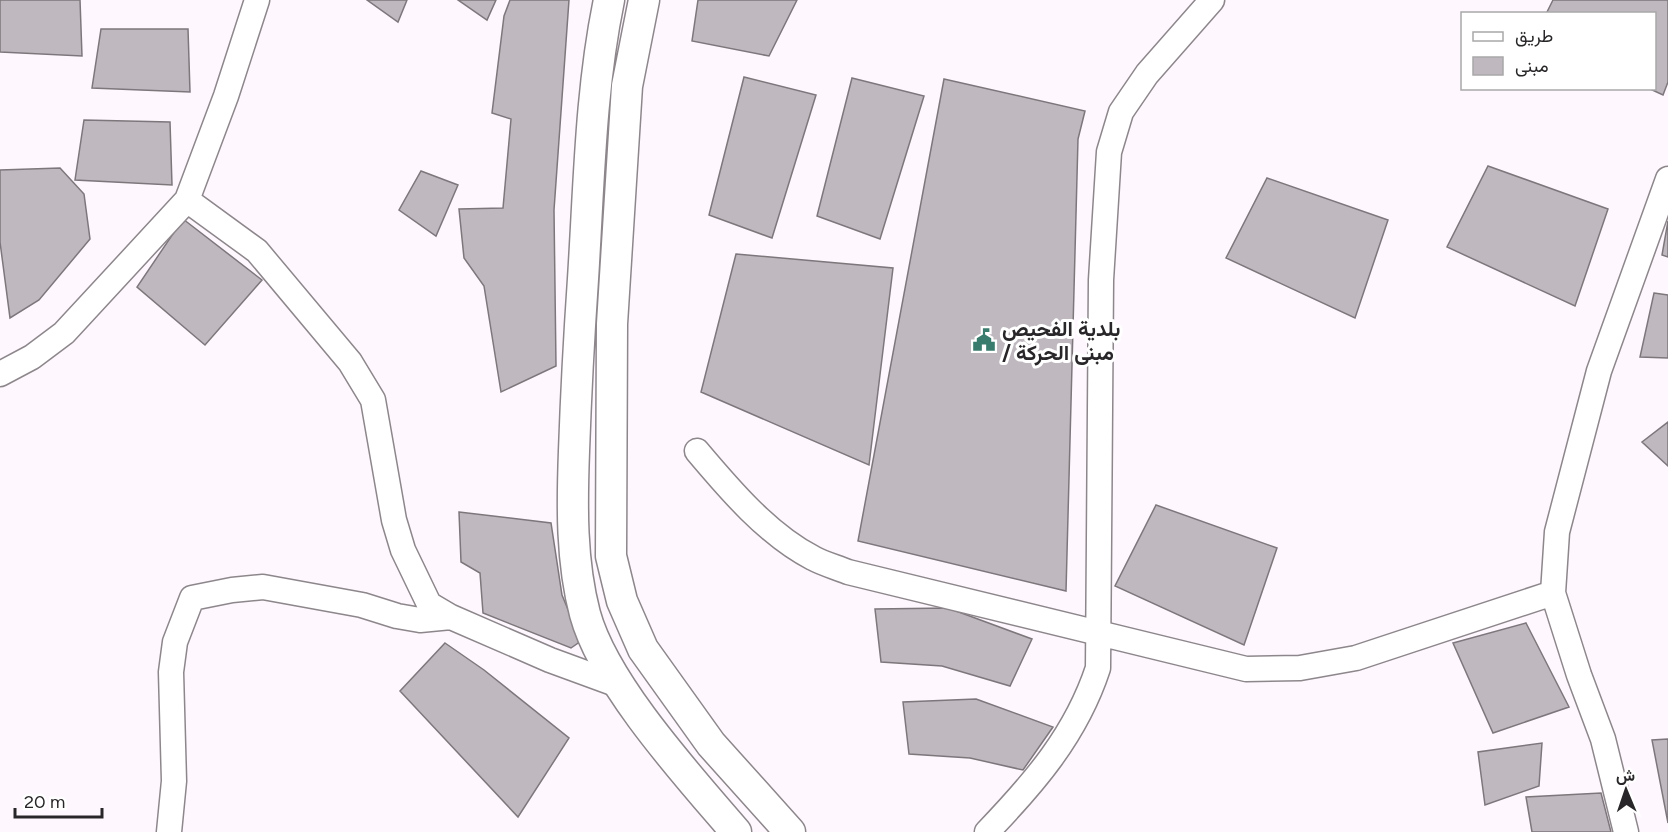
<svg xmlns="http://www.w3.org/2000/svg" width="1668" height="832" font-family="Figtree,Vazirmatn,sans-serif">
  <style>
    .building { fill: #bfb9bf; stroke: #7d777c; stroke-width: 1.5 }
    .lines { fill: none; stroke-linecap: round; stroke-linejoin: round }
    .minor-casing { stroke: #8d878c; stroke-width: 27 }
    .tertiary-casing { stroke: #8d878c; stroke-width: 33 }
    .minor { stroke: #fff; stroke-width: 24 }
    .tertiary { stroke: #fff; stroke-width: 30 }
    .labels { text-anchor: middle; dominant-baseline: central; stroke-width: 6; stroke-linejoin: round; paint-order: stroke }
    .poi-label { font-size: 21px; font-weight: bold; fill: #282628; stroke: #fff; text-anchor: start }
  </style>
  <rect width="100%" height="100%" fill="#fef8fe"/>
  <path class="building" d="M0,0H80L82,56L0,52Z
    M367,0H407L398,22Z
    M458,0H496L487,20Z
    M510,0H569L554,210L556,366L501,392L484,286L464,258L459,209L503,208L511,119L492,113L504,16Z
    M698,0H797L769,56L692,41Z
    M1553,0H1668V82L1663,95L1648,88H1654V14H1546Z
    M101,29H188L190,92L92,88Z
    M744,77L816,95L772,238L709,215Z
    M852,78L924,96L880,239L817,216Z
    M944,79L1085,111L1078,139L1066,591L858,541Z
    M84,120L170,122L172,185L75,180Z
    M1488,166L1608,209L1575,306L1447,247Z
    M60,168L84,194L90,239L39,300L10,318L0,242V170Z
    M421,171L458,185L436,236L399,210Z
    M1267,178L1388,220L1355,318L1226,258Z
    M183,219L262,280L205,345L137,287Z
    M1668,221V257L1662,255Z
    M736,254L893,268L869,465L701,392Z
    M1654,293L1668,295V358L1640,357Z
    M1668,422V466L1642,442Z
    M1156,505L1277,548L1244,645L1115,586Z
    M459,512L551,523L562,595L581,641L571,648L483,613L480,573L461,562Z
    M948,608L1032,639L1010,686L942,666L881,662L875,609Z
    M1526,623L1569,707L1493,733L1453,643Z
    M445,643L484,670L569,738L518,817L400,691Z
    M976,699L1053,727L1023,770L970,758L909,754L903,702Z
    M1668,739V823L1652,740Z
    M1542,743L1539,786L1485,805L1478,752Z
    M1601,793L1611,832H1532L1526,797Z"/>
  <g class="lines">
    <g class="minor-casing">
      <path id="minor" d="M187,200L257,251L350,362L373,400L394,520L403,550L429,604L451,617L550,660L621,686
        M0,374L32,357L64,333L187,200L226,96L257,0
        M697,451C729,489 768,535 813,558C824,564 836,567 848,572L1246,669L1300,668L1356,658L1553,593
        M169,832L174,781L171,672L175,642L192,598L232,590L263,587L362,605L397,616L420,620L451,617
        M987,832C1034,783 1076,735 1098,668L1101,280L1109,152L1121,112L1147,74L1212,0
        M1626,832L1603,739L1579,675L1553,593L1557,532L1599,371L1668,179"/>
    </g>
    <g class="tertiary-casing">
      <path id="tertiary" d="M609,0C590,92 589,186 583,279C579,337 576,394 574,451C572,505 571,561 585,614C604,684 688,776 736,832
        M644,0L627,86L612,324L611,556L622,601L643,649L711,744L790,832"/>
    </g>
    <use href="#minor" class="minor"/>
    <use href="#tertiary" class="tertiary"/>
  </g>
  <defs>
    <g id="civic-bare" transform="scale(1.8)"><path d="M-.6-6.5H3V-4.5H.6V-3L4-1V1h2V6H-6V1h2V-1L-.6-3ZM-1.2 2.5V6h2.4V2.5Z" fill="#397b6c" stroke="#fff" stroke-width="2.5" paint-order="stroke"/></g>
  </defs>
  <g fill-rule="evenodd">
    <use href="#civic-bare" x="984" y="340"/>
  </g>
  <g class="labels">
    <g class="poi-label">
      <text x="1002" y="328">بلدية الفحيص<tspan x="1002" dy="24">/ مبنى الحركة</tspan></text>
    </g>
  </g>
  <rect x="1461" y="12" width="195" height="78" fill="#ffffff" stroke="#a9a8a9" stroke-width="1.5"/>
  <rect x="1473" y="32" width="30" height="9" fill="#ffffff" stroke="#a9a8a9" stroke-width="1.5"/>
  <text x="1515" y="42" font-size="18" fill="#282628">طريق</text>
  <rect x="1473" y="57" width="30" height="18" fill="#bfb9bf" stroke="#a9a8a9" stroke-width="1.5"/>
  <text x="1515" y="72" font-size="18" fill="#282628">مبنى</text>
  <g transform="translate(1626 790) rotate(358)" stroke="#ffffff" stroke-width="4.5" paint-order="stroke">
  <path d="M0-4.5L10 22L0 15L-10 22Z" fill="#282628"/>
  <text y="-9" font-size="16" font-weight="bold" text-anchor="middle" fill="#282628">ش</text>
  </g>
  <path d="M15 808v9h87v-9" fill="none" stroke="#282628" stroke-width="3"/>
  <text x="24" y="808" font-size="18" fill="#282628" stroke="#ffffff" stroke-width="4.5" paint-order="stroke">20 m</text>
</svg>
